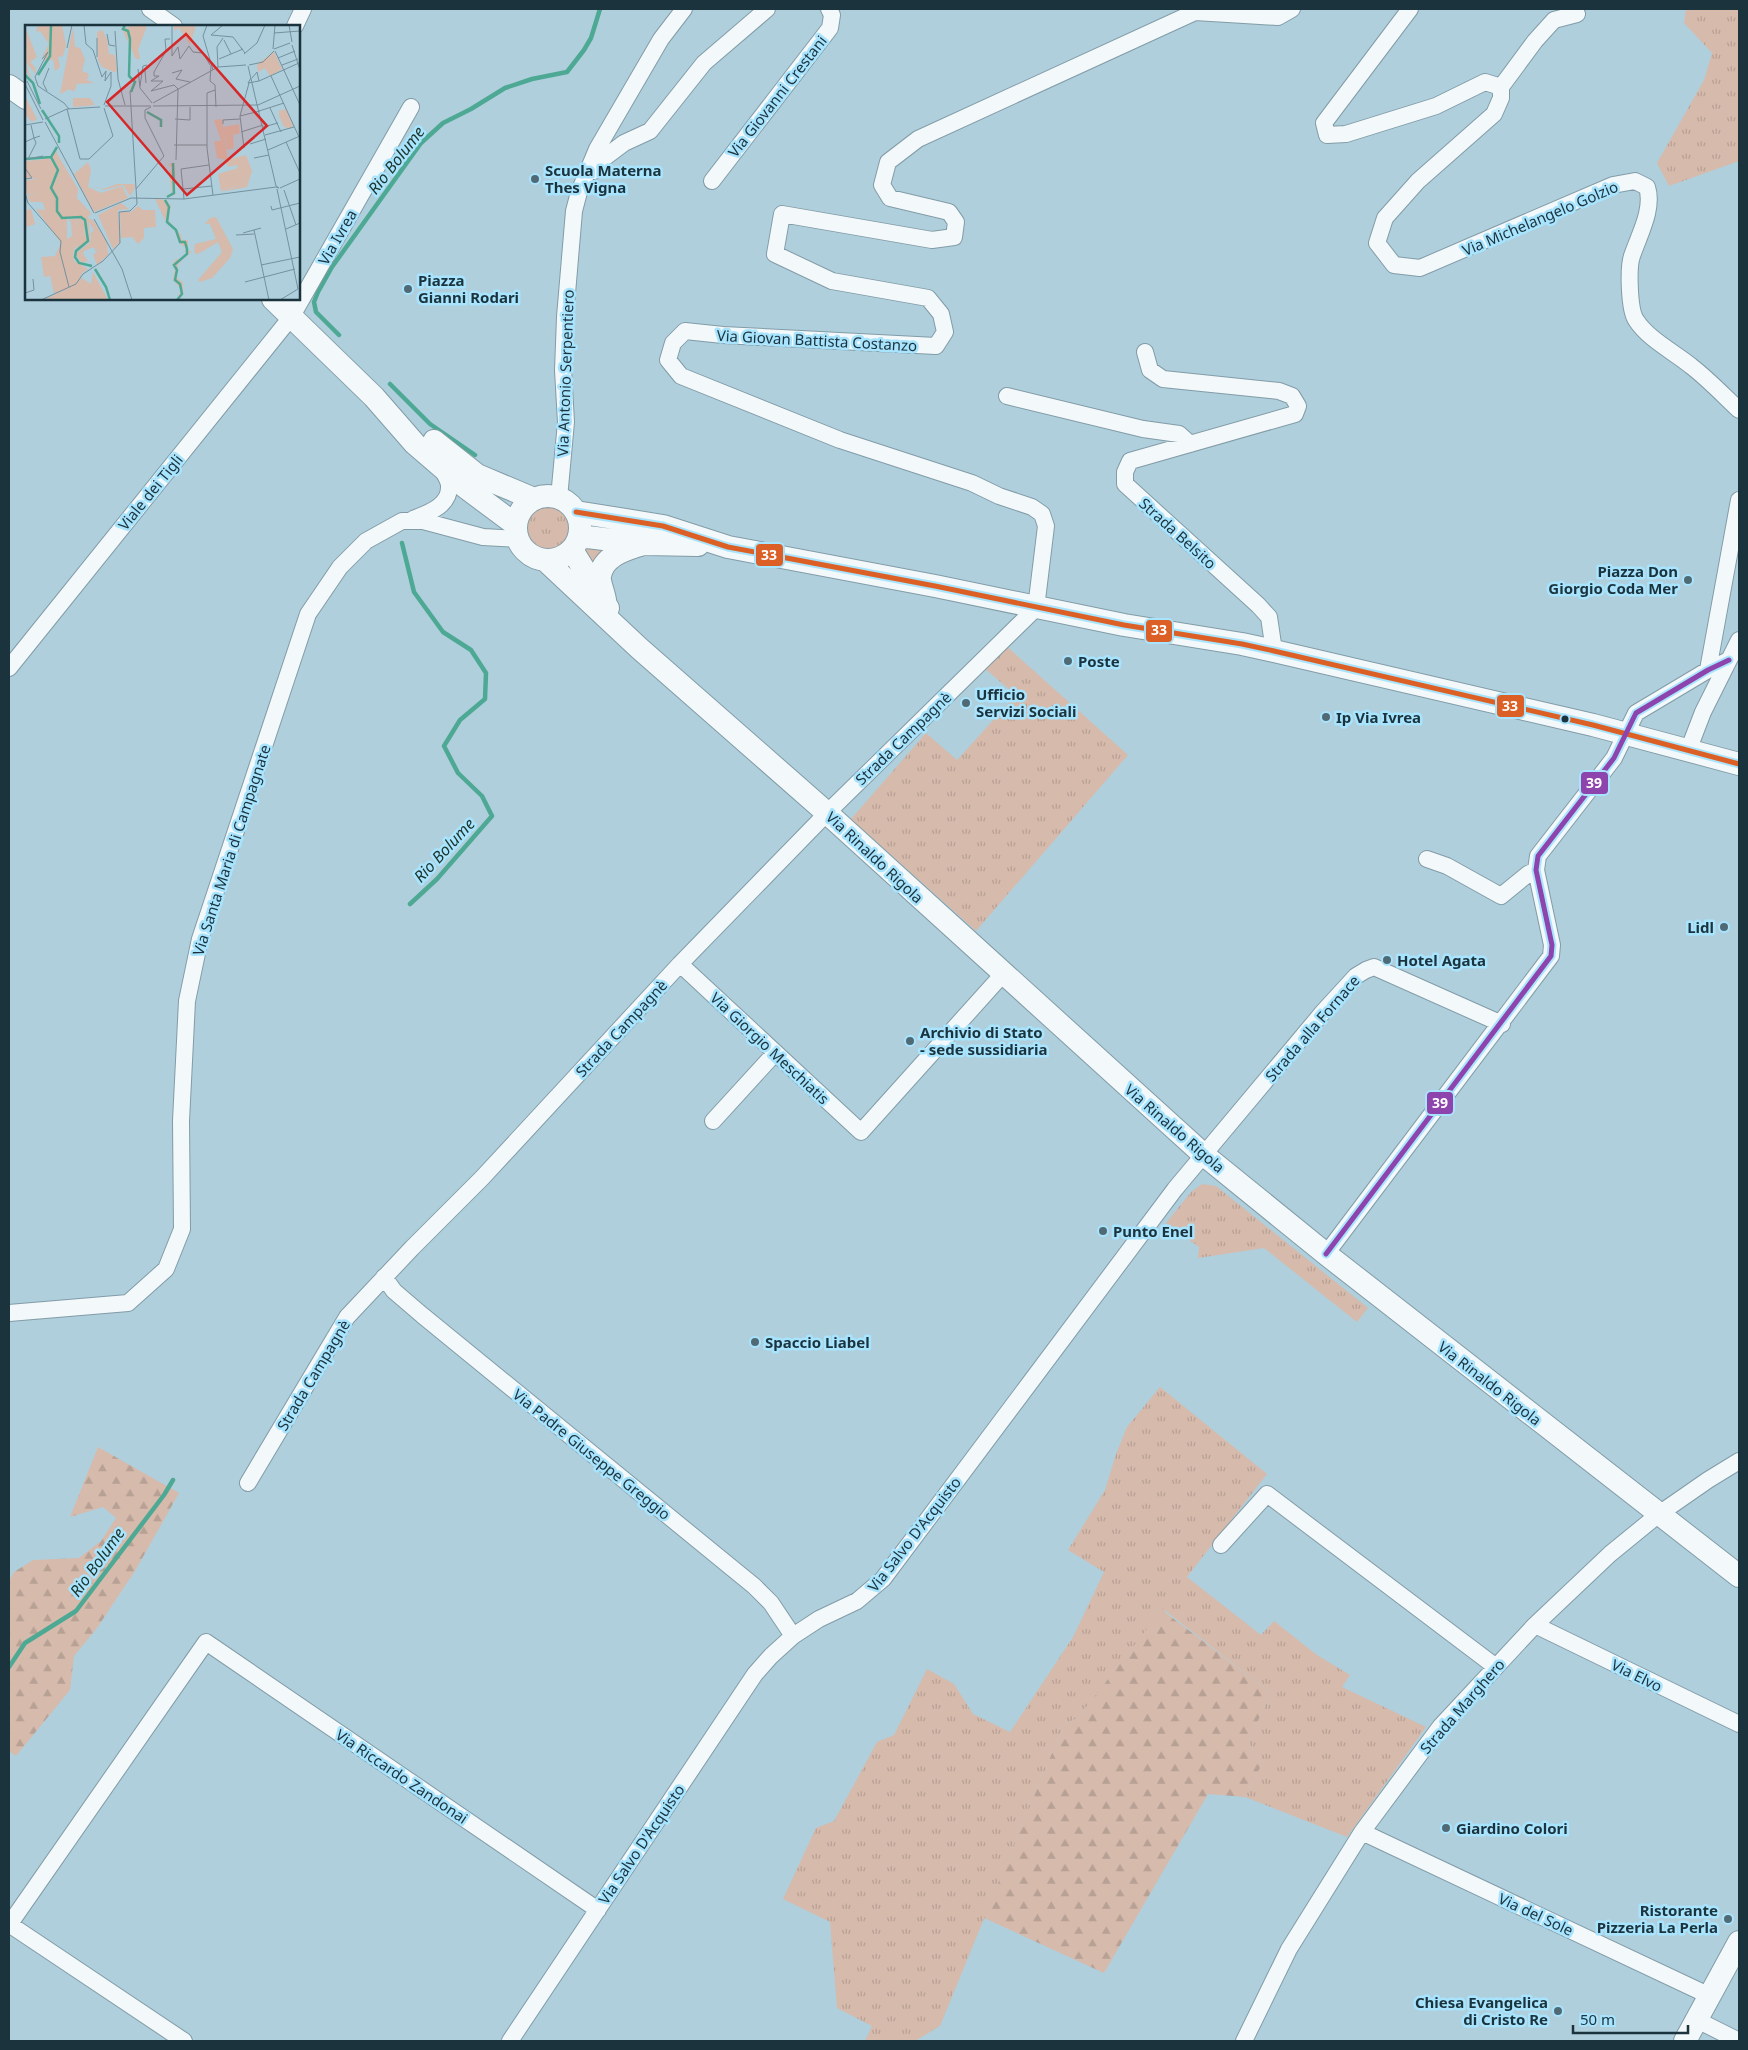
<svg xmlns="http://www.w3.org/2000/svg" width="1748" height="2050" font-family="'Noto Sans',sans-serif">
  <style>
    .grass { fill: url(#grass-tufts) }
    .forest { fill: url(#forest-firs) }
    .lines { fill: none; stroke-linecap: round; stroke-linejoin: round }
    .stream { stroke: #4ea994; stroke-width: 4.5 }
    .street-casing { stroke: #829ca7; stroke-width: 18 }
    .secondary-casing { stroke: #829ca7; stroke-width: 24 }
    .street { stroke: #f3f8fa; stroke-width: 16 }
    .secondary { stroke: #f3f8fa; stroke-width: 22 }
    .bus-1-casing { stroke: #a8e4fe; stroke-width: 9 }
    .bus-2-casing { stroke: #a8e4fe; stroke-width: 9 }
    .bus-1 { stroke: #dc6025; stroke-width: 5 }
    .bus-2 { stroke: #8e44ad; stroke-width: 5 }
    .poi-dot { fill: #4f6a75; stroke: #a8e4fe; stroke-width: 2 }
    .bus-dot { fill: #1b333d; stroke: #a8e4fe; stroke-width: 2 }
    .labels { text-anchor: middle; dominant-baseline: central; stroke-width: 5; stroke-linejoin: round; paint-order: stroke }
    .street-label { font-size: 15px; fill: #1b333d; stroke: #a8e4fe }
    .poi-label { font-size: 15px; font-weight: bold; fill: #1b333d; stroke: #a8e4fe; text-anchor: start }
    .water-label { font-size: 16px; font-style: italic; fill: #1c332a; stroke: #a8e4fe }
    .inset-river { fill: none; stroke: #4ea994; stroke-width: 2.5 }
    .inset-road { fill: none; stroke: #74919d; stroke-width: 1 }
    .view { fill: #d62828; fill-opacity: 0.15; stroke: #d62828; stroke-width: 2.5 }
    .inset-edge { fill: none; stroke: #1b333d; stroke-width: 2.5 }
    .line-badge { stroke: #a8e4fe; stroke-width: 2 }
    .badge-label { font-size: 14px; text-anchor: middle; font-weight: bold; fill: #fff }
  </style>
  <defs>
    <pattern id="grass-tufts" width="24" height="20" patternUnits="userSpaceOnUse" patternTransform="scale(1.25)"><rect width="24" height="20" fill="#d6baab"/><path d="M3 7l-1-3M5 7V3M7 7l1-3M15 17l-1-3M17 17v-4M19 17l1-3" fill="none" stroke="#b7a094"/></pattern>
    <pattern id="forest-firs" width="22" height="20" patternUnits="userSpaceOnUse" patternTransform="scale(1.25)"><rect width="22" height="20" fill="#d6baab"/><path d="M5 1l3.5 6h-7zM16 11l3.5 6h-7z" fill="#b7a094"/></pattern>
  </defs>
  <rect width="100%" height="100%" fill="#afcfdd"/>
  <path class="grass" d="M1686,9H1739V161L1669,186L1657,163L1704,80L1712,53L1684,23Z
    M525 527a23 23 0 1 1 46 0a23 23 0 1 1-46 0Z
    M582,547H618L595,580Z
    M1004,644L1128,755L976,931L851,819L926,733L957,760L1016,695L983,667Z
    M1202,1184L1216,1186L1368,1308L1357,1322L1264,1248L1198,1258L1199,1247L1166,1223L1191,1192Z
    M1160,1387L1267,1474L1187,1577L1261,1635L1274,1621L1317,1655L1350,1675L1342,1687L1426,1727L1347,1837L1245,1797L1262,1764L1248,1742L1271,1693L1163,1609L1078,1718L1064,1724L940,2026L915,2041H865L872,2026L837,2008L830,1922L783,1899L816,1828L834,1821L877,1742L894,1735L927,1669L954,1684L973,1714L1010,1732L1073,1637L1104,1572L1068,1550L1105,1490L1116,1454L1127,1427Z"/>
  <path class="forest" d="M98,1447L179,1493L135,1571L97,1628L74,1656L70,1690L16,1756L9,1751V1581L14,1572L33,1560L79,1558L101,1541L116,1518L103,1507L70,1517Z
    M1163,1608L1166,1613L1271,1693L1248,1742L1262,1764L1245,1797L1208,1794L1104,1973L984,1918L1064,1724L1078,1718Z"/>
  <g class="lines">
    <path class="stream" d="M339,335L316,312L314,302L318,292L332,267L421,143L443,123L471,109L505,88L532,79L567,72L584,50L591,38L600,9
      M390,384L430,424L475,455
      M402,543L414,592L443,632L471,650L486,673L485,699L460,720L444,746L458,773L482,796L492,816L437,879L410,904
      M9,1667L25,1643L76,1611L164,1495L173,1480"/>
    <g class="street-casing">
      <path id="street" d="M150,9L174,26
        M1410,9L1324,123L1327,135L1346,134L1436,106L1485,82L1501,87V98L1494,114L1418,181L1385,218L1377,243L1394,265L1420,268L1613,185L1635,181L1647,187C1654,209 1639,235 1632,256C1628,267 1629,310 1636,320C1648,339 1674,352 1691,366C1708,379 1723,395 1739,410
        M295,26L303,9
        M1501,87L1535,41L1554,20L1577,14
        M594,171L604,158L624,143L650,131L704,63L767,9
        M712,181L830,28L832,15L829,9
        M1145,352L1150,370L1163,379L1279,391L1292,396L1298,406L1295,414L1130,461L1125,472V484L1258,605L1269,617L1274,651
        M1007,396L1143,429L1179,434L1190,444
        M559,498L566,422L563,370L565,317L574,211L579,192L597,149L661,39L684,9
        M413,519C428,513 450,506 449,486C449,480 443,472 441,467
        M9,668L292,316L411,107
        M1708,670L1739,500
        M1688,751L1703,712L1739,640
        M1427,859L1447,866L1501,896L1528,874L1536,870
        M680,964L861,1132L1003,974
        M713,1121L775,1053
        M1326,1254L1551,956L1552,945L1536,870L1538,856L1614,758L1636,713L1708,670L1729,660
        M384,1277L394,1291L422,1315L754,1586L771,1603L793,1636
        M9,1313L128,1303L166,1269L182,1229L181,1121L187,1001L200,939L308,614L340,567L366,541L402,521H423L483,537L518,539
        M248,1483L347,1317L412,1248L482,1178L680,964L827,813L1036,608L1046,526L1042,514L1032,507L999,496L972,483L840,440L681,376L668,360L673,343L685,331L723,335L936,346L945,332L941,314L928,298L832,281L775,254L782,214L932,240L954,237L956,222L949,212L890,198L882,185L888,162L918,139L1195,12L1278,17L1292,9
        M1221,1545L1267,1494L1496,1667
        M1535,1625L1739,1724
        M1362,1832L1710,1996
        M9,1924L184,2041
        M9,1925L206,1642L598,1910
        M1697,2020L1739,2041
        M510,2041L755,1674L771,1656L793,1636L819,1619L857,1601L883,1579L1175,1189L1323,1012L1356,976L1366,970L1374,967L1502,1024
        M1244,2041L1289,1949L1362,1832L1440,1727L1535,1625L1610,1554L1659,1514L1708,1480L1739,1461"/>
    </g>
    <g class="secondary-casing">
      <path id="secondary" d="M9,86L26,98
        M273,299L374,397L415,444L465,487L516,525
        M434,441L477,475L534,499
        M516 528a32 32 0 1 1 64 0a32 32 0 1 1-64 0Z
        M576,512L663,526L728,547L935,586L1124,625L1242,644L1274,651L1593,725L1739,764
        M579,536L645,544L698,545
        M572,550L608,608
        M545,560L639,648L827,813L1204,1155L1326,1254L1739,1576
        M605,600C604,593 599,582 600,576C603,556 625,550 640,545
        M1685,2041L1739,1942"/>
    </g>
    <use href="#street" class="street"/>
    <use href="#secondary" class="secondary"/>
    <g class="bus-1-casing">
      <path id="bus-1" d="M576,512L663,526L728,547L935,586L1124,625L1242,644L1274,651L1593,725L1739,764"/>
    </g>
    <g class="bus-2-casing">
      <path id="bus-2" d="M1326,1254L1551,956L1552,945L1536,870L1538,856L1614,758L1636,713L1708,670L1729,660"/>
    </g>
    <use href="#bus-1" class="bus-1"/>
    <use href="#bus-2" class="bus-2"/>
  </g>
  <g class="poi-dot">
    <circle cx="535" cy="179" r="5"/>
    <circle cx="408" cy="289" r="5"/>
    <circle cx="1688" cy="580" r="5"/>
    <circle cx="1068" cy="661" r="5"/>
    <circle cx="966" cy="703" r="5"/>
    <circle cx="1326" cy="717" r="5"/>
    <circle cx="1724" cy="927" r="5"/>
    <circle cx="1387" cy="960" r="5"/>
    <circle cx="910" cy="1041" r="5"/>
    <circle cx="1103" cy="1231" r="5"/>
    <circle cx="755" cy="1342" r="5"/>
    <circle cx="1446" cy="1828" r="5"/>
    <circle cx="1728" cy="1919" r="5"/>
    <circle cx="1558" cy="2011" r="5"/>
  </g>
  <circle class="bus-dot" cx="1565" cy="719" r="4.5"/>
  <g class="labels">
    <g class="street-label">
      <text transform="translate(777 96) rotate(-52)">Via Giovanni Crestani</text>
      <text transform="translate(1540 218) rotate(-23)">Via Michelangelo Golzio</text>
      <text transform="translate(337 237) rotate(-60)">Via Ivrea</text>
      <text transform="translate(817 340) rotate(3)">Via Giovan Battista Costanzo</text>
      <text transform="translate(565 373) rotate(-88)">Via Antonio Serpentiero</text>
      <text transform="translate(150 492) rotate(-51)">Viale dei Tigli</text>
      <text transform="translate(1178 533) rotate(42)">Strada Belsito</text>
      <text transform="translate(903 738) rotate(-44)">Strada Campagnè</text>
      <text transform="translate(231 850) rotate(-72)">Via Santa Maria di Campagnate</text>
      <text transform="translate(875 857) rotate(43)">Via Rinaldo Rigola</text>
      <text transform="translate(621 1028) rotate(-47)">Strada Campagnè</text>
      <text transform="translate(1312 1028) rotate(-49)">Strada alla Fornace</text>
      <text transform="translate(770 1048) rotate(43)">Via Giorgio Meschiatis</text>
      <text transform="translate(1175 1128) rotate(41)">Via Rinaldo Rigola</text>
      <text transform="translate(313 1375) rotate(-59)">Strada Campagnè</text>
      <text transform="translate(1490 1383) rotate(38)">Via Rinaldo Rigola</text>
      <text transform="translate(592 1454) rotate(39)">Via Padre Giuseppe Greggio</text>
      <text transform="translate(914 1534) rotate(-52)">Via Salvo D'Acquisto</text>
      <text transform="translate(1637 1675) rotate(26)">Via Elvo</text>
      <text transform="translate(1462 1706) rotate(-49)">Strada Marghero</text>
      <text transform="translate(402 1776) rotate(34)">Via Riccardo Zandonai</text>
      <text transform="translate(641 1844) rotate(-56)">Via Salvo D'Acquisto</text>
      <text transform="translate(1536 1914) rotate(25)">Via del Sole</text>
    </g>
    <g class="poi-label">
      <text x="545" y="170">Scuola Materna<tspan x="545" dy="17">Thes Vigna</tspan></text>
      <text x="418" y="280">Piazza<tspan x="418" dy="17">Gianni Rodari</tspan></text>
      <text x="1678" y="571" text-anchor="end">Piazza Don<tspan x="1678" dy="17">Giorgio Coda Mer</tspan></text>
      <text x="1078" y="661">Poste</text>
      <text x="976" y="694">Ufficio<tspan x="976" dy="17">Servizi Sociali</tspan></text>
      <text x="1336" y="717">Ip Via Ivrea</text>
      <text x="1714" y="927" text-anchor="end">Lidl</text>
      <text x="1397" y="960">Hotel Agata</text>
      <text x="920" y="1032">Archivio di Stato<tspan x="920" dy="17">- sede sussidiaria</tspan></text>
      <text x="1113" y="1231">Punto Enel</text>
      <text x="765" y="1342">Spaccio Liabel</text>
      <text x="1456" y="1828">Giardino Colori</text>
      <text x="1718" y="1910" text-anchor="end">Ristorante<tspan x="1718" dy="17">Pizzeria La Perla</tspan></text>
      <text x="1548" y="2002" text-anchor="end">Chiesa Evangelica<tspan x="1548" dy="17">di Cristo Re</tspan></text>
    </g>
    <g class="water-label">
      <text transform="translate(396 160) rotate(-52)">Rio Bolume</text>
      <text transform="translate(444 850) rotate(-47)">Rio Bolume</text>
      <text transform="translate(97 1562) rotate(-54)">Rio Bolume</text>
    </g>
  </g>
  <g transform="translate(25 25)">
    <rect width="275" height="275" fill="#afcfdd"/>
    <path d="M149,0H171L165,20L154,3L149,6ZM249,27L257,44L245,51L240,43L233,47L232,39ZM48,73H65L70,80L48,82ZM261,84L268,101L265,103L259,102L254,91V86ZM197,94L198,102L214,99L215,108L209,110L206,104L198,105L203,135L221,130L227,146L222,162L196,167L216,160L212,140L203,142L201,135L192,133L189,116H196L189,95ZM31,127L53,164L52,173L66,188L62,194L40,185L33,175L35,145ZM24,134L33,144L26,164L32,172L34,190L42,194V214L47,211L46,197L51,200L55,195L59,201V213L52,218L48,228L49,236L63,244L57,248L54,256L57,253L66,259L68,247L83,275H18L44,263L29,269L25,251L19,252L16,232L30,231L36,218L11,184L20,185L12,153H0V136ZM63,137L66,145L63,162L76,168L97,161L103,173L69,187L49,149ZM92,159H109L110,163L105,171L98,160L79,165L64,160L78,164ZM96,178L104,184L93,185L95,217L88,224L73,190ZM68,195L82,217L83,230L72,240L68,230L74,225L65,221L66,207L69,206L64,197Z" fill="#d6baab"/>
    <path d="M13,0H37L41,20L38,31L33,32L35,42L30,46L28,34L20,37L18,30L24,19L15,6L11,7ZM110,0H121V4L113,24L115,34H111L97,4ZM0,2L12,32L5,37L10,42L11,49L0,37L7,55L0,45ZM48,2L50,22L55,23L60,34L57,46L64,49L62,55L69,58L52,59L49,67L45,64L35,69ZM77,5L82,14L84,29L90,30L92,46L89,47L77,42L73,35L72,7ZM0,71L12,94L7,97L0,90ZM198,104H206L208,108L209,123L202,125ZM31,123L35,145L33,175L40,185L68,195L64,197L65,221L76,217L77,220L71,227L69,222L59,226L58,229L63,236L57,238L50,229L64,218L62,198L57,192L39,193L34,189L32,172L27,163L33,149V142L30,153L25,146H31L30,141L24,134L16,137L19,148L14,136L3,138L24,133L32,142L26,132ZM149,138L150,170L143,172L147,169L144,148L147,143L143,139ZM130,174L141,175L146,181L143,195L156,210L157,215H163V226H167L153,239L151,252L158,258V268L152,275L156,264L148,255L150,244L147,240L152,233L153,236L161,229L160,222L154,218L150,205L140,195ZM191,192L208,224L205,233L187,253L175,257L173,255L197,227L193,217L175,228L170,229L169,224L170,219L191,214L185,199H180L185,193ZM56,193L61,200L62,218L51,225L52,217L60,210L59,201L55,195L50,200L43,195Z" fill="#d6baab"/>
    <path d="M12,153L16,168L2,170L0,156ZM113,181L118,185H130L131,202L119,203V213L113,219L107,212L96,213L95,187H106Z" fill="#d6baab"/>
    <path d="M17,167L20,176H28L29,182L21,185L17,177H5L2,171Z" fill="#d6baab"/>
    <path d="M213,143L216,160L196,166L193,149ZM6,184L10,199L1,202L0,186Z" fill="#d6baab"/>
    <path class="inset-river" d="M100,0L98,4L103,6L105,14L104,51L110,57L106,67M0,50L8,58L15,79M13,50L25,31L26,0M17,85L34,111V118M122,87L136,95V102M32,122L26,132L33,145L26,163L32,173V186L37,193L56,192L60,195L63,216L51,226L50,232L54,238L67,241M0,134L26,132M142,172L149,168L148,138M140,175L144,182L142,197L151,205L155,217H160L162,224V229L149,240L152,245L150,255L155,259L157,269L152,275M70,244L81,262L85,275"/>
    <path class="inset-road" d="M59,0L61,19L68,25L77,52L81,46L80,56L86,47V61L79,80M147,0V31L153,22L155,34L164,21L168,27L178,28L185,40M182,0L178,11L188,45M198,0L186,10L208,12L220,28M264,0L267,17M90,6L93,54L100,80M249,8L275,6M82,9L84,20L90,21M145,14H140L141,26L129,47V51H134L126,56H138L126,66L149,60L153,64L151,135M199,15L206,29M267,20L275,45M42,23L47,0M248,24L250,0M249,24L265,18M250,26L275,80M219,29L232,18L240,0M72,32V13M253,33L270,26M17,34L23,27L10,52L13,61L39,78L44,84M194,34L218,24M186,40L185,56L190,60L191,82M224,40L238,37L249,26M257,40L273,34M223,41L251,161L254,163L251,162M193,42L192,22L198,13M113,44L115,63L127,78M117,45L120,46L121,58M147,48L157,45L151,54L165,57M246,51L274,112M226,53L223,58L234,56L274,38M227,53L232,47L234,56M2,56L16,84M0,59L18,95M115,61L118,41L122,40M22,66L18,58L24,43M128,78L193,42L221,40M80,81H126M128,81L233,80L275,61M245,83L256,107M42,84L55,134H64L88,111L79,83M234,86L259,78M215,91L235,86M20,94L42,84L75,82M150,94L165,95V82M20,97L69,188M198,99V95L215,94M0,100L18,97M238,102L253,98M216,107L238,100M240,110L269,102M0,117L9,113L6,100M261,117L275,148M225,119L241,114M149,120H182M219,123L215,91L224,58M243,125L275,111M229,133L244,130M3,134L11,118L9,113L15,111M3,134L18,131M0,143L7,153L0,154M255,163L275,154M111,164L139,131L120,93V85L126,82M158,164L187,161M252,164L273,264M259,165L271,200M0,168L3,178L36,216L35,227L44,262M188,170L182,123V68L190,65M159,174L156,144L184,140M246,181L247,185L275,178M70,188L106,173L159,174L251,162M69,194L97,244L107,275M261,204L275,198M229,205L244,275M218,208L236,203M211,210L229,209M236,240L275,232M220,257L270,244M0,268L9,265L8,254M16,275L51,259L58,249L78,236L95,218L94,187L105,186L112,179L105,66M255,275L273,264"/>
    <path class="view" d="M161,9L242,101L162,170L82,77Z"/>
    <rect width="275" height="275" class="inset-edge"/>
  </g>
  <g class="line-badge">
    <rect x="755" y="543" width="29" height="24" rx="5" fill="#dc6025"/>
    <rect x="1145" y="619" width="28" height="24" rx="5" fill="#dc6025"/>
    <rect x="1496" y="694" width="29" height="24" rx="5" fill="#dc6025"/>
    <rect x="1580" y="771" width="29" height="24" rx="5" fill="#8e44ad"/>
    <rect x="1426" y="1091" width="28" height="24" rx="5" fill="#8e44ad"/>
  </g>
  <g class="badge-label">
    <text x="769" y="560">33</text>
    <text x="1159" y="635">33</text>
    <text x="1510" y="711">33</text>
    <text x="1594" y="788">39</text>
    <text x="1440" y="1108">39</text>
  </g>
  <rect width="1748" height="2050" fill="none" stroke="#1b333d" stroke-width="20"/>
  <path d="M1573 2025v8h115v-8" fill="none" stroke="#1b333d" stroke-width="2.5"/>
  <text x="1580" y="2025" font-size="15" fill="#1b333d" stroke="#a8e4fe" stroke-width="4" paint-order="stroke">50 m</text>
</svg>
